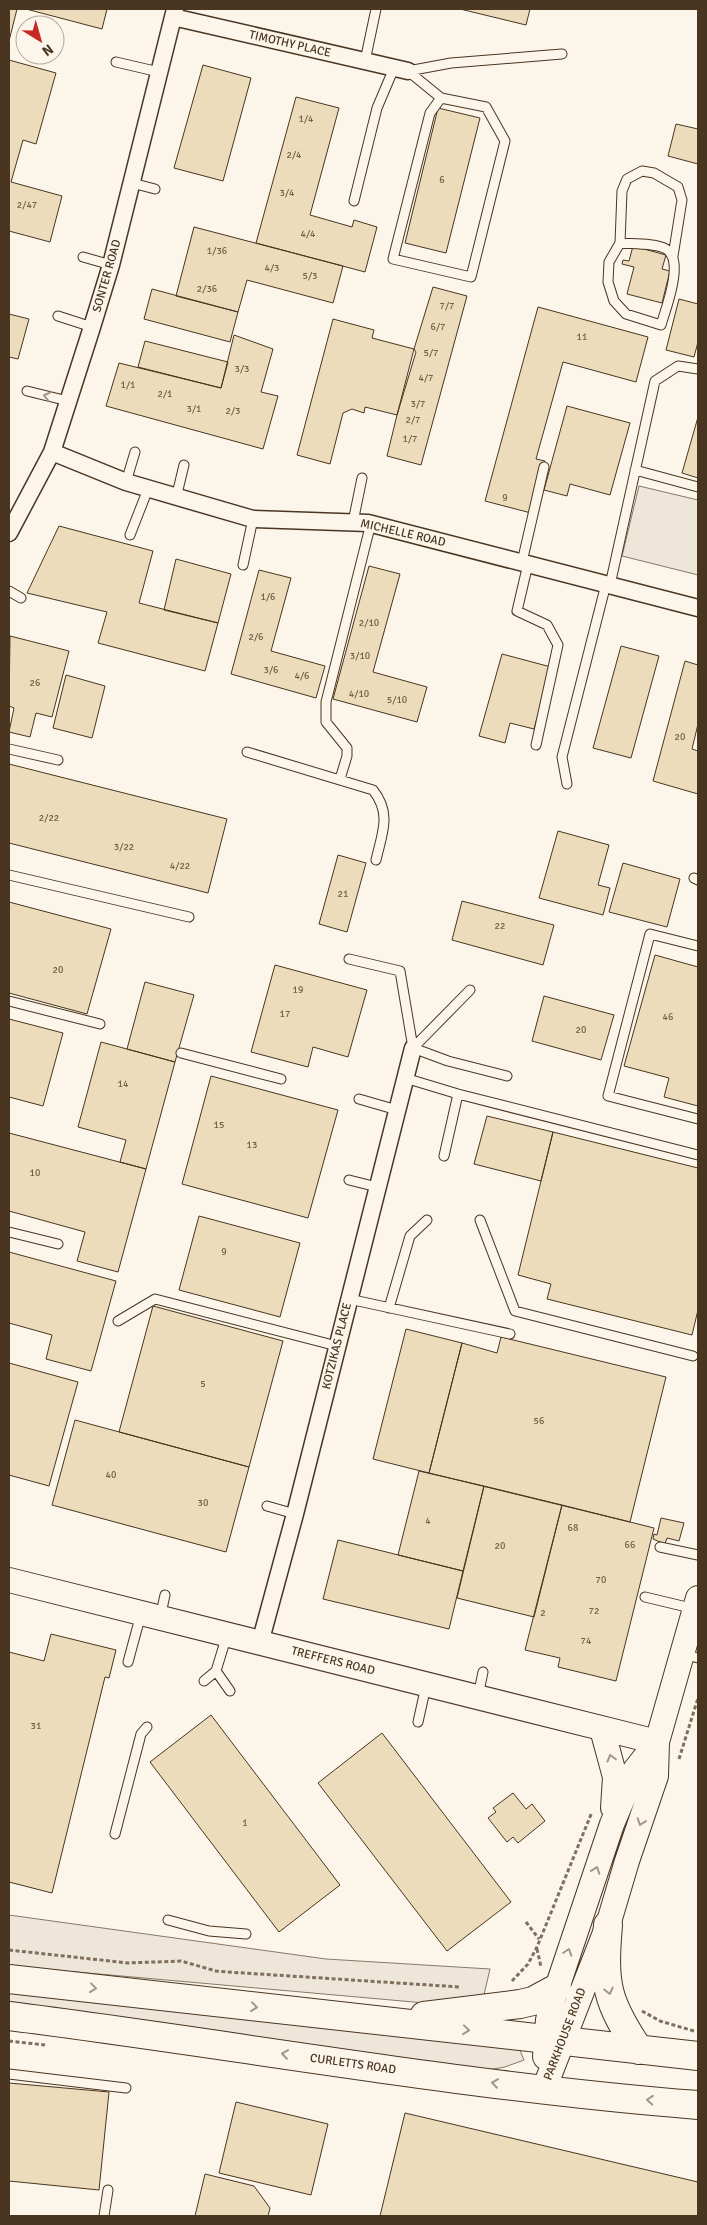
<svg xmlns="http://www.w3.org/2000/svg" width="707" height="2225" font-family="Signika,sans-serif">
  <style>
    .green { fill: #ede6d9; stroke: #887966 }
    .building { fill: #ecdcbc; stroke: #4a3520 }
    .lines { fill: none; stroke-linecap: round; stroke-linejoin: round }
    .lane-casing { stroke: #4a3520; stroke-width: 11 }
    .street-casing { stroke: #4a3520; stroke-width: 19 }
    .secondary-casing { stroke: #4a3520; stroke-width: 26 }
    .highway-casing { stroke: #4a3520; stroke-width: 30 }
    .path { stroke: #7f6f5c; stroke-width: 3; stroke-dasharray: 4 2.5; stroke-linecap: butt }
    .lane { stroke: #fbf6e9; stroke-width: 9 }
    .street { stroke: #fbf6e9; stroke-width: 16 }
    .secondary { stroke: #fbf6e9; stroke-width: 24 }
    .highway { stroke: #fbf6e9; stroke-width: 28 }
    .oneway { stroke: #a29684 }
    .labels { text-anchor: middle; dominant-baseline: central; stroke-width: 4; stroke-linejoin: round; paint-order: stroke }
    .number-label { font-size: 10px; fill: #725f47 }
    .street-label { font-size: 12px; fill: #4a3520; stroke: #fbf6e9 }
  </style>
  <rect width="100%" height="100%" fill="#fbf6e9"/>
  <path class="green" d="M639,486L698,500V575L622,556Z
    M9,1915L326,1959L490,1969L483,1999L436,2004L9,1966Z
    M9,1991L519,2048L524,2060L505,2067L487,2070L9,2005Z"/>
  <path class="building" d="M9,9H17L9,41Z
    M26,9H107L102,29Z
    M460,9H530L526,25Z
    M9,60L56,73L36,144L23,140L11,182L62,196L50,242L9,231Z
    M203,65L251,78L223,181L174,168Z
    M296,97L339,108L310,215L352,227L354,220L377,227L365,272L256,243Z
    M438,108L480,118L446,253L405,243Z
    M676,124L698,129V164L668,156Z
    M194,227L343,266L333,303L247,280L238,312L176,296Z
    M633,246L666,255L662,269L670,271L662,303L627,294L634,267L622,264L623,260L629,261Z
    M433,287L467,296L421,465L387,456L397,415L416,352L414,349Z
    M152,289L238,312L230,342L144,319Z
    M679,299L698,304V342L694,357L666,350Z
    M538,307L648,337L636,382L563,362L536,459L545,461L531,513L485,501Z
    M9,314L29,319L18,359L9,357Z
    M333,319L374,330L372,338L414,349L397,415L365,407L364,413L352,409L343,413L330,464L297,455Z
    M234,335L273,349L261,392L278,396L263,449L106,406L119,363L221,388Z
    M145,341L228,362L221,388L138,367Z
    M567,406L630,423L610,495L570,484L567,496L544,490Z
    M698,417V478L682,473Z
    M59,526L153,551L139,603L218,623L205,671L98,643L107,612L27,593Z
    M176,559L231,574L218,623L164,610Z
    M369,566L400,574L373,672L427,687L417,722L333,699Z
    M259,570L291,578L271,651L325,666L316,698L231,674Z
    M10,636L69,651L52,717L36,713L30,737L9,732L14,708L9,706Z
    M621,646L659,656L631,758L593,748Z
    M502,654L551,667L534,729L510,723L505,743L479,736Z
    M685,661L698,665V724L692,749L698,751V794L653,781Z
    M66,675L105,686L92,738L53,728Z
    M9,764L227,819L208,893L9,843Z
    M558,831L609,845L598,885L610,888L603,915L539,898Z
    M338,855L366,863L347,932L319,924Z
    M623,863L680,879L667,927L609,912Z
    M462,901L554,925L543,965L452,940Z
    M9,902L111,929L87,1014L9,993Z
    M655,955L698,967V1106L664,1097L669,1078L624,1066Z
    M275,965L367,990L348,1057L313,1047L308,1067L251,1052Z
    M145,982L194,995L175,1062L127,1049Z
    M544,996L614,1015L601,1060L532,1041Z
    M9,1019L63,1033L43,1106L9,1097Z
    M101,1042L175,1062L146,1169L120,1162L126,1140L78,1127Z
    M211,1076L338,1110L308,1218L182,1184Z
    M487,1116L553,1132L541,1181L474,1164Z
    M553,1132L698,1168V1310L692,1335L547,1299L551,1284L518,1275Z
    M9,1133L146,1169L118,1272L77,1261L85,1232L9,1211Z
    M199,1216L300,1243L280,1317L179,1290Z
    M9,1252L116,1281L91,1371L46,1359L52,1335L9,1323Z
    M153,1306L283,1341L249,1467L119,1432Z
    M406,1329L462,1343L429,1473L373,1459Z
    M501,1337L666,1377L630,1522L429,1473L462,1343L497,1353Z
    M9,1363L78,1382L49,1486L9,1475Z
    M75,1420L249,1467L226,1552L52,1505Z
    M419,1471L484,1486L463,1571L398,1555Z
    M484,1486L562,1505L534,1617L457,1598Z
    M562,1505L654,1528L616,1681L558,1667L560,1658L525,1650Z
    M661,1518L684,1523L679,1541L667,1538L665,1544L653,1539L654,1534L657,1535Z
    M338,1540L463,1571L449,1629L323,1599Z
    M51,1634L116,1650L109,1678L105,1677L52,1893L9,1882V1652L44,1661Z
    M211,1715L340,1885L279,1932L150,1762Z
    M382,1733L511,1902L447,1951L318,1783Z
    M513,1793L526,1809L532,1804L545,1821L518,1843L513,1837L507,1842L488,1818L496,1812L493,1808Z
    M9,2083L109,2092L99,2190L9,2181Z
    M236,2102L328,2124L311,2195L219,2173Z
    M405,2113L698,2182V2216H380Z
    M205,2174L254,2186L270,2208L268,2216H195Z"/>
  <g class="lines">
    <g class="lane-casing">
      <path id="lane" d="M365,61L376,9
        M116,62L159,72
        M408,71L441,98L486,107L505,141L471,277L393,259L430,113L441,98
        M408,71L451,63L562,54
        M132,183L155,189
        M354,201L377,108L394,68
        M620,243C632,244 656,243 666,249C685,260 666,308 661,325L626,314L614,301L608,282L609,262Z
        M620,243L622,191L627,179L642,171L654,173L678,187L682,200L673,256
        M83,257L111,265
        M58,316L92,327
        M27,391L68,401
        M635,470L698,487
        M126,482L135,452
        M176,498L184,465
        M353,522L362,478
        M130,535L148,489
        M522,562L544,467
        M528,564L517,611L547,625L558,645L536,745
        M243,565L253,519
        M610,585L655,381L678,366L698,369
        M9,591L21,598
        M9,749L58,760
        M247,752L373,790C392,814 382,833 376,860
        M340,779L347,756V748L326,722V702L371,523
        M567,784L562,757L606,584
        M9,875L189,917
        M694,878L698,880
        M698,946L650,934L608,1096L698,1119
        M349,959L400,971L413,1048
        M9,1001L100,1024
        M413,1048L448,1061L507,1076
        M413,1048L470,990
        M181,1053L281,1079
        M405,1078L458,1094L698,1155
        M359,1099L397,1110
        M444,1156L458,1094
        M349,1180L377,1187
        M480,1220L515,1311L693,1356
        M9,1232L58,1244
        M349,1299L510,1334
        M389,1308L410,1236L427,1220
        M118,1321L155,1299L337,1346
        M267,1506L295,1514
        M660,1547L698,1555
        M645,1597L695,1609
        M160,1618L165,1595
        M227,1635L216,1671L230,1691
        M684,1654L698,1658
        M128,1662L141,1614
        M204,1681L216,1671
        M478,1696L483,1672
        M418,1722L426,1686
        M115,1834L141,1734L147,1727
        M168,1920L209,1931L246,1934
        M9,2074L126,2088
        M104,2216L108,2190"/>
    </g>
    <g class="street-casing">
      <path id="street" d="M173,17L408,71
        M52,452L126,482L253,519L368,523L698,608
        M9,533L52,452L92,327L111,265L175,9
        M260,1643L295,1514L413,1048"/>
    </g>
    <g class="secondary-casing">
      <path id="secondary" d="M9,1580L657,1742
        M602,1729L615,1777L613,1808
        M545,2057L548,2020L552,2003L612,1824L635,1770L657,1742
        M544,2089L608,1925L627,1861L656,1776L657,1742L698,1598"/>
    </g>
    <g class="highway-casing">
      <path id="highway" d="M608,1925C603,1984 606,2001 639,2050
        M9,1979L698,2056
        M9,2016C238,2045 467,2087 698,2105
        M424,2016L520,2004L533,2001L557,1988"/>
    </g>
    <path class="path" d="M679,1759L698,1698
      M526,1922L539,1939
      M537,1949L541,1967
      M9,1950L128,1963L181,1961L216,1971L228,1972L460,1987
      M512,1981L528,1964L537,1947L592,1812
      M642,2011L660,2021L694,2031
      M9,2041L45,2045"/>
    <use href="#lane" class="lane"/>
    <use href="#street" class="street"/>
    <use href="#secondary" class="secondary"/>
    <use href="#highway" class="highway"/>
  </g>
  <defs><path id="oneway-chevron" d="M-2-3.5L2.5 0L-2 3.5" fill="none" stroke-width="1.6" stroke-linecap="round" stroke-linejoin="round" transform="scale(1.25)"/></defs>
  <g class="oneway">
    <use href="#oneway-chevron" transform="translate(47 396) rotate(-166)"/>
    <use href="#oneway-chevron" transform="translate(611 1758) rotate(-105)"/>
    <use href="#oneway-chevron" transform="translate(641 1822) rotate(109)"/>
    <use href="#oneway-chevron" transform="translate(596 1870) rotate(-71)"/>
    <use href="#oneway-chevron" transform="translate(568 1952) rotate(-72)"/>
    <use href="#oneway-chevron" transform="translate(93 1988) rotate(7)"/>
    <use href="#oneway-chevron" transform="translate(609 1991) rotate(77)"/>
    <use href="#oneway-chevron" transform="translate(254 2007) rotate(7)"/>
    <use href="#oneway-chevron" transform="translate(466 2030) rotate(6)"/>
    <use href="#oneway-chevron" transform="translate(285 2054) rotate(-172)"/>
    <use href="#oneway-chevron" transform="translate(495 2083) rotate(-172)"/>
    <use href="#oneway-chevron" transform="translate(650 2100) rotate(-175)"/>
  </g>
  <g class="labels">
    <g class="number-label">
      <text x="306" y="119">1/4</text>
      <text x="294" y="155">2/4</text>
      <text x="442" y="180">6</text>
      <text x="287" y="193">3/4</text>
      <text x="27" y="205">2/47</text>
      <text x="308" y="234">4/4</text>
      <text x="217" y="251">1/36</text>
      <text x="272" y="268">4/3</text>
      <text x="310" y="276">5/3</text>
      <text x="207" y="289">2/36</text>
      <text x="447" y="306">7/7</text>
      <text x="438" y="327">6/7</text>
      <text x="582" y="337">11</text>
      <text x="431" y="353">5/7</text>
      <text x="242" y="369">3/3</text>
      <text x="426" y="378">4/7</text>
      <text x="128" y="385">1/1</text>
      <text x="165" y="394">2/1</text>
      <text x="418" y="404">3/7</text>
      <text x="194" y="409">3/1</text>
      <text x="233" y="411">2/3</text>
      <text x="413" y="420">2/7</text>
      <text x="410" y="439">1/7</text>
      <text x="505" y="498">9</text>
      <text x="268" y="597">1/6</text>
      <text x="369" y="623">2/10</text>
      <text x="256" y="637">2/6</text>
      <text x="360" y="656">3/10</text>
      <text x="271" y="670">3/6</text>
      <text x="302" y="676">4/6</text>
      <text x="35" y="683">26</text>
      <text x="359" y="694">4/10</text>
      <text x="397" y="700">5/10</text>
      <text x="680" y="737">20</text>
      <text x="49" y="818">2/22</text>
      <text x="124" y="847">3/22</text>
      <text x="180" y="866">4/22</text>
      <text x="343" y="894">21</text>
      <text x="500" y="926">22</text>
      <text x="58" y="970">20</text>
      <text x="298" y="990">19</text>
      <text x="285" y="1014">17</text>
      <text x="668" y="1017">46</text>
      <text x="581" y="1030">20</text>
      <text x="123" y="1084">14</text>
      <text x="219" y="1125">15</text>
      <text x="252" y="1145">13</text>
      <text x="35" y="1173">10</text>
      <text x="224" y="1252">9</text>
      <text x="203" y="1384">5</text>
      <text x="539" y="1421">56</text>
      <text x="111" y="1475">40</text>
      <text x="203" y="1503">30</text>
      <text x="428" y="1521">4</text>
      <text x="573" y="1528">68</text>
      <text x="630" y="1545">66</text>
      <text x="500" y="1546">20</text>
      <text x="601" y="1580">70</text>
      <text x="594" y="1611">72</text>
      <text x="543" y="1613">2</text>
      <text x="586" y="1641">74</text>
      <text x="36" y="1726">31</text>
      <text x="245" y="1823">1</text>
    </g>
    <g class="street-label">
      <text transform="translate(290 44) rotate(13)">TIMOTHY PLACE</text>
      <text transform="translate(107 276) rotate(-74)">SONTER ROAD</text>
      <text transform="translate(403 533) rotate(13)">MICHELLE ROAD</text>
      <text transform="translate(337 1346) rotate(-76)">KOTZIKAS PLACE</text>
      <text transform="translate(333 1661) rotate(14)">TREFFERS ROAD</text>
      <text transform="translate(565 2034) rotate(-69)">PARKHOUSE ROAD</text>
      <text transform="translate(353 2064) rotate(8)">CURLETTS ROAD</text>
    </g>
  </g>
  <rect width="707" height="2225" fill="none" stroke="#4a3520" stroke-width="20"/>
  <g transform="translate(40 40) rotate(143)"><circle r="24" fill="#fbf6e9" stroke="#b4a999"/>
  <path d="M0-4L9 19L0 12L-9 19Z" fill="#c62828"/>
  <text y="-8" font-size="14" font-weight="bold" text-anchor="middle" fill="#4a3520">N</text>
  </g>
</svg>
